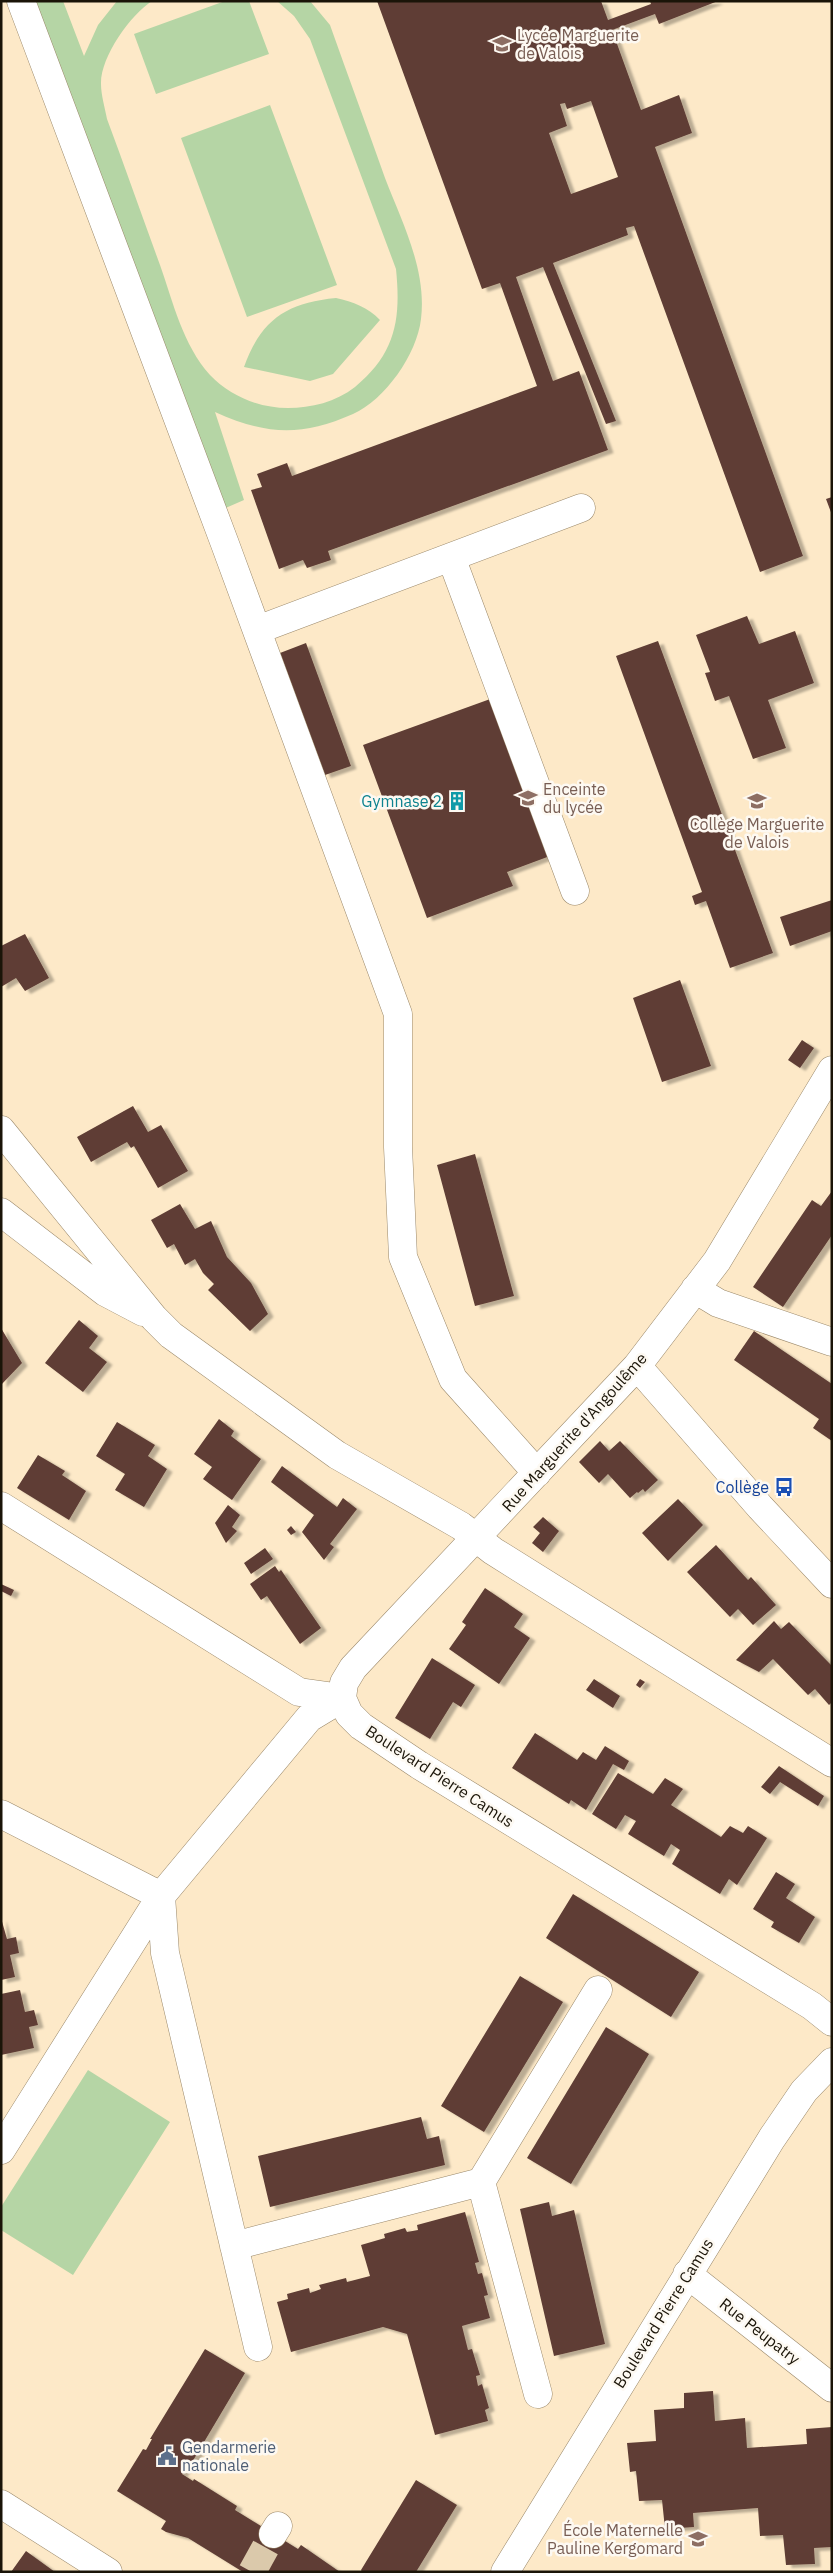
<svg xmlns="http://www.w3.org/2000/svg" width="833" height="2573" font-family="'IBM Plex Sans',sans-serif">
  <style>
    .green { fill: #b5d5a5 }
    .building { fill: #5e3e35; fill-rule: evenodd; filter: url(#shadow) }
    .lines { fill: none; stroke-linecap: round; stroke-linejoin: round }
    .minor-tunnel { stroke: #dbc9ab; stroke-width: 28; stroke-dasharray: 28 14; stroke-linecap: butt }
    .minor-casing { stroke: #9a886a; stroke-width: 29 }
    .minor { stroke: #fff; stroke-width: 28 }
    .labels { text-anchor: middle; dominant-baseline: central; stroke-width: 5; stroke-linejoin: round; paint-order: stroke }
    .education-label { font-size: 16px; fill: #785e54; stroke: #fdf9f2; text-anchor: start }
    .culture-label { font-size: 16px; fill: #0d838f; stroke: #fdf9f2; text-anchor: end }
    .street-label { font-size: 16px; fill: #1a1408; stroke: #fdf9f2 }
    .transit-label { font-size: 16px; fill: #164399; stroke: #fdf9f2; text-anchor: end }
    .service-label { font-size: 16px; fill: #4e5e75; stroke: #fdf9f2; text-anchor: start }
  </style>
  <defs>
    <filter id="shadow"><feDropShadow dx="5.5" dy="3" stdDeviation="1" flood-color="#0004"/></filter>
  </defs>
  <rect width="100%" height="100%" fill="#fde9c8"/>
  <path class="green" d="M34,1H63L84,56L98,25L117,1H152C130,15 100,58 101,84C101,95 105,108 107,119C125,167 142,216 160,265C173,302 183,345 210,375C230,396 259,408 288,408C311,408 336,402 355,387C396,353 401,319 396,269L310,39L294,16L277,1H310L330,25C348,76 367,127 385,178C402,222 427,270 421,319C417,354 385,400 353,414C301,437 266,435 215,412L244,500L221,510Z
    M225,1H249L269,54L156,94L134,34Z
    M270,105L337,285L247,317L181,138Z
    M336,298C353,302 368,307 380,320L333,374L310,381L244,367C261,320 286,303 336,298Z
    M88,2070L170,2122L73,2275L1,2230V2207Z"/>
  <path class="building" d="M377,1H601L608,20L651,4L650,1H718L659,24L655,14L612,30L641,110L679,95L692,133L655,147L803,556L760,572L634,226L626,228L628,235L553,263L616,421L606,424L543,267L516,277L553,381L579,371L608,450L328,551L331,560L307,568L303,560L279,569L251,490L262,487L257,474L287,463L292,476L537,386L500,283L482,289ZM591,101L618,177L571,194L549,133L567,126L560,104L565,103L567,109Z
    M832,497V515L826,499Z
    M747,616L759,644L795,631L814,683L768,700L786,748L753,759L729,696L715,701L705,673L710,672L696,635Z
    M658,641L773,953L730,968L706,901L695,905L692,896L702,892L616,656Z
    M306,643L351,766L325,775L280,653Z
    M493,698L550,856L507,872L513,886L427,918L363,745Z
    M832,900V931L790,946L780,917Z
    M25,934L49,978L25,991L16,978L1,987V946Z
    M680,980L711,1066L662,1082L633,998Z
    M802,1040L814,1048L800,1068L788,1060Z
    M133,1106L148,1132L161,1125L188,1171L158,1188L134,1146L131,1148L127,1142L91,1162L77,1137Z
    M475,1154L514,1296L475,1306L437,1165Z
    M832,1191V1235L783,1307L753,1287L812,1200L821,1206Z
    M180,1204L195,1229L211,1221L227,1257L251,1283L268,1314L250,1331L208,1290L214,1284L203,1273L195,1259L185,1265L174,1244L167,1248L151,1220Z
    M79,1320L98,1336L89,1348L107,1362L83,1392L45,1363Z
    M1,1328L22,1363L1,1385Z
    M754,1331L832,1384V1441L813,1428L819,1419L734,1360Z
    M219,1419L234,1431L231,1436L261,1459L232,1500L203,1479L212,1467L194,1454Z
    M117,1422L155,1445L148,1456L167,1469L144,1507L115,1490L125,1474L96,1456Z
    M600,1441L609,1451L620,1441L658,1480L645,1492L643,1489L638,1493L637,1492L630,1498L608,1474L599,1483L579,1462Z
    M38,1455L65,1471L62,1475L86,1491L69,1520L17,1488Z
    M282,1466L337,1507L343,1498L357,1509L330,1544L334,1547L324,1560L302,1532L314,1515L271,1482Z
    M678,1499L703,1525L668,1561L642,1533Z
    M228,1505L240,1515L232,1527L237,1531L226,1543L215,1523Z
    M543,1517L559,1531L543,1552L532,1543L540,1533L533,1527Z
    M291,1526L296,1532L291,1535L287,1530Z
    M716,1545L748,1580L751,1577L776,1605L753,1625L738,1609L730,1617L687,1572Z
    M265,1548L273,1559L251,1574L244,1563Z
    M275,1566L279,1572L281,1570L321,1628L300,1644L267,1596L261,1600L250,1584Z
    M1,1584L14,1590L11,1596L1,1591Z
    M485,1588L523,1614L514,1627L530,1638L499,1684L449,1649L466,1625L462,1622Z
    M774,1621L781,1629L789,1622L832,1666V1702L829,1705L815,1689L808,1695L773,1659L759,1672L736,1660Z
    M432,1658L475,1685L461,1707L453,1702L430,1739L395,1718Z
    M594,1679L620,1696L613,1708L586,1690Z
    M640,1679L645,1682L640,1688L636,1685Z
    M535,1733L577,1760L583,1752L596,1760L605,1746L629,1761L624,1770L613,1764L586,1810L571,1800L569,1804L512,1768Z
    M779,1766L824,1796L818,1806L780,1782L770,1794L761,1787Z
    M618,1773L653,1794L665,1778L683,1789L671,1805L721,1837L730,1826L743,1833L748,1826L767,1838L737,1885L729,1879L720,1894L672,1864L680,1850L671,1844L664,1856L628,1834L636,1821L625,1815L616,1829L592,1814Z
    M776,1872L795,1884L786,1898L815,1917L799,1943L771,1927L774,1922L753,1909Z
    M573,1894L699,1972L671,2017L546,1938Z
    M1,1918L7,1939L16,1937L19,1953L10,1955L15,1977L1,1980Z
    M520,1976L563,2002L484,2132L441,2106Z
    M20,1990L25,2012L34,2010L38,2025L29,2027L34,2048L1,2055V1994Z
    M606,2027L649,2054L571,2184L527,2158Z
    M421,2117L427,2139L439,2136L445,2165L270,2207L258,2156Z
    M549,2202L552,2216L574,2210L605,2344L554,2356L520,2209Z
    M465,2212L479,2262L475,2263L478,2274L482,2273L488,2295L484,2296L490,2318L462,2326L468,2350L472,2349L480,2375L476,2376L478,2386L482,2384L489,2408L485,2410L488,2421L435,2435L407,2334L383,2327L291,2352L277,2302L288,2299L287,2294L309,2288L310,2293L321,2289L319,2285L346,2278L347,2282L370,2276L361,2245L385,2238L384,2234L405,2228L407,2232L418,2230L417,2225Z
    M205,2349L245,2373L191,2464L189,2463L182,2474L193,2481L194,2479L237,2506L235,2510L298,2549L301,2545L340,2572H243L188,2538L166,2532L161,2529L166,2521L117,2491L143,2449L146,2450L152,2439H150Z
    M713,2391L715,2421L745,2418L747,2448L807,2444L806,2429L832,2427V2547L814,2548L815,2564L786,2565L783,2535L760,2536L758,2508L693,2513L694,2527L665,2529L662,2500L639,2501L636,2471L630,2472L627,2443L656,2441L654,2410L684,2408V2393Z
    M416,2480L457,2505L416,2572H362L361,2570Z
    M26,2551L55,2572H11Z"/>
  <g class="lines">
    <path class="minor-tunnel" d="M252,2572L273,2534"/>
    <g class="minor-casing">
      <path id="minor" d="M21,1L225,544L398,1014V1147L403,1257L453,1379L537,1473
        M451,557L575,891
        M257,630L581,508
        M1,1130L154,1318L171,1335L337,1455L461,1526L493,1551L832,1763
        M1,1212L105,1292L143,1312
        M695,1289L718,1303L832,1342
        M637,1366L760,1507L832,1584
        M1,1506L299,1692L342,1698L349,1714L361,1726L419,1765L812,2006L832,2022
        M1,1814L161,1896L309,1718L342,1698L344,1683L353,1668L637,1366L717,1261L832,1070
        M1,2150L161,1896L165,1953L258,2347
        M481,2182L538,2394
        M234,2246L481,2182L598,1990
        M687,2274L832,2388
        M1,2504L108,2572
        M273,2534L278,2526
        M505,2572L772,2138L804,2091L832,2062"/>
    </g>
    <use href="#minor" class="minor"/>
  </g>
  <defs>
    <g id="school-bare" transform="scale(1.5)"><path d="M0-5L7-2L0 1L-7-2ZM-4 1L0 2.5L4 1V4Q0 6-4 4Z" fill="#8d6e63" stroke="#fdf9f2" stroke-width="2.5" paint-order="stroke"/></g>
    <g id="building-bare" transform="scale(1.5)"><path d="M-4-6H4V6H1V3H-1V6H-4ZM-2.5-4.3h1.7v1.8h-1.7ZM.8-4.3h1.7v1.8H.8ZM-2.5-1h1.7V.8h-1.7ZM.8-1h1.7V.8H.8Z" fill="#0f9aa8" stroke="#fdf9f2" stroke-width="2.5" paint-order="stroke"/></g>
    <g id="bus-bare" transform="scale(1.5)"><path d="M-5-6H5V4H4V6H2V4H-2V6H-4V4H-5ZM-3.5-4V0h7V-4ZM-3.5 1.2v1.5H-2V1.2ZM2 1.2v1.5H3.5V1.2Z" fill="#1a4fb4" stroke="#fdf9f2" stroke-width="2.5" paint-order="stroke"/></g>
    <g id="civic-bare" transform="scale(1.5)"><path d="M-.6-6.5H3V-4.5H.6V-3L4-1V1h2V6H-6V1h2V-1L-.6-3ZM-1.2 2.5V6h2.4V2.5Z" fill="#5c6f8a" stroke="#fdf9f2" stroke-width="2.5" paint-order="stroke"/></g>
  </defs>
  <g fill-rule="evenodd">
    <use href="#school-bare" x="502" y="44"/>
    <use href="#school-bare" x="528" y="798"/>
    <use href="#building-bare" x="457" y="801"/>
    <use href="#school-bare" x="757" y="801"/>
    <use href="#bus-bare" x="784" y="1487"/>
    <use href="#civic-bare" x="167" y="2456"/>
    <use href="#school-bare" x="698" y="2539"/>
  </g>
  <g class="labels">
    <g class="education-label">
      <text x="517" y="35">Lycée Marguerite<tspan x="517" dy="18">de Valois</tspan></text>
      <text x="543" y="789">Enceinte<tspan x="543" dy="18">du lycée</tspan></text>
      <text x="757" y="824" text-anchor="middle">Collège Marguerite<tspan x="757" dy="18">de Valois</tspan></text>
      <text x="683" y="2530" text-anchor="end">École Maternelle<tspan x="683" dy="18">Pauline Kergomard</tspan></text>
    </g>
    <g class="culture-label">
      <text x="442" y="801">Gymnase 2</text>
    </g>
    <g class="street-label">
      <text transform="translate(574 1432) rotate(-48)">Rue Marguerite d'Angoulême</text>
      <text transform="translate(440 1776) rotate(33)">Boulevard Pierre Camus</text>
      <text transform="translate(663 2313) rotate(-58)">Boulevard Pierre Camus</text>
      <text transform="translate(760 2331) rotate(38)">Rue Peupatry</text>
    </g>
    <g class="transit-label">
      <text x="769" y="1487">Collège</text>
    </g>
    <g class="service-label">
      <text x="182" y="2447">Gendarmerie<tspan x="182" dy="18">nationale</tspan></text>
    </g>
  </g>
  <rect width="833" height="2573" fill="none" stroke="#1a1408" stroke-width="5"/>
</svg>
